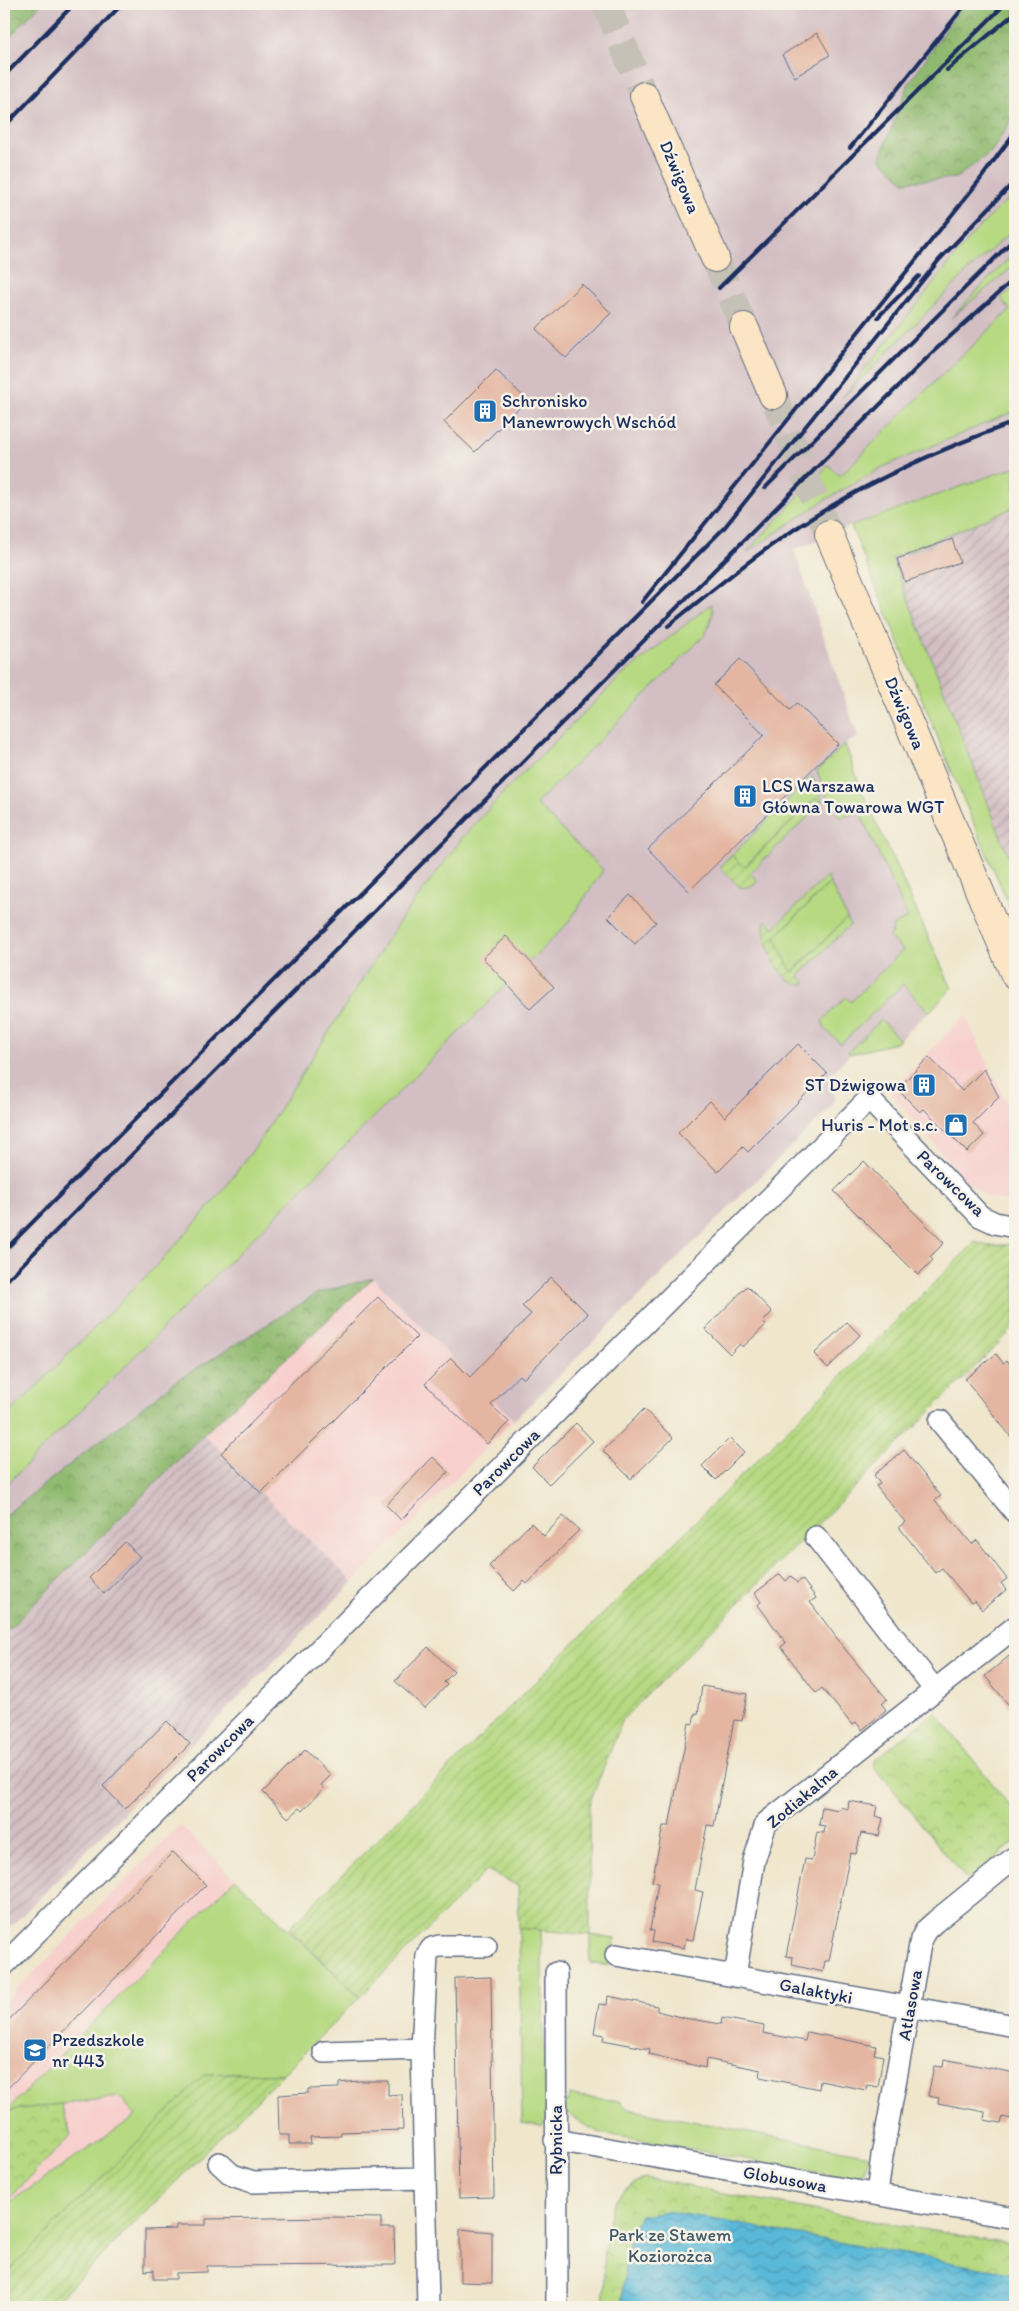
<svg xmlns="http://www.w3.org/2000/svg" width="1019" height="2311" font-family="Itim,sans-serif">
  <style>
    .built { fill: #f7d0cd }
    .industrial { fill: url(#industrial-furrows) }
    .railway { fill: #d2bec3 }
    .grass { fill: #b6d981; stroke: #688470 }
    .forest { fill: url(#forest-crowns); stroke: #567466 }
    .park { fill: url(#park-crowns); stroke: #688470 }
    .garden { fill: url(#garden-furrows); stroke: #688470 }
    .water { fill: url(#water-waves); stroke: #3a749b }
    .building { fill: #e4b6a1 }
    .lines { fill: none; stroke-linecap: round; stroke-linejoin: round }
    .secondary-tunnel { stroke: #c5c1b6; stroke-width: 28; stroke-dasharray: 28 14; stroke-linecap: butt }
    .minor-casing { stroke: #656f84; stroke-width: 24 }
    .secondary-casing { stroke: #656f84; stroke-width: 30 }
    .minor { stroke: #fff; stroke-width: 21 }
    .secondary { stroke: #fce5c4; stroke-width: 28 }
    .rail { stroke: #1b2f5e; stroke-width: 4 }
    .labels { text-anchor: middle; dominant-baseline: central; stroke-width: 5; stroke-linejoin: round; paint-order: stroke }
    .street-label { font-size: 18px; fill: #1b2f5e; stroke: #f7f3e8 }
    .poi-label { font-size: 18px; fill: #1b2f5e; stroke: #f7f3e8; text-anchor: start }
    .park-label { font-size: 18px; fill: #425a67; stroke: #f7f3e8 }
  </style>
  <defs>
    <pattern id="industrial-furrows" width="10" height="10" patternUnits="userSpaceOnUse" patternTransform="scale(1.25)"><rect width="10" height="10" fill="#d2bec3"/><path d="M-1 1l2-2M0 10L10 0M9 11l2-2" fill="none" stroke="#aa9ba2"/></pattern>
    <pattern id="forest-crowns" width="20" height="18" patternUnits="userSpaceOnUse" patternTransform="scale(1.25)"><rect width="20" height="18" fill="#90b96f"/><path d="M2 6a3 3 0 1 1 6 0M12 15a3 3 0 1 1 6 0" fill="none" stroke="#75975e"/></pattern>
    <pattern id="park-crowns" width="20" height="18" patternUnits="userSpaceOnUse" patternTransform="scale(1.25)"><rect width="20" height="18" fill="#b6d981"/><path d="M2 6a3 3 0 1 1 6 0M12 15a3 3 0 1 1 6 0" fill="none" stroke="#9cbb72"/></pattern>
    <pattern id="garden-furrows" width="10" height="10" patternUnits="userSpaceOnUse" patternTransform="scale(1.25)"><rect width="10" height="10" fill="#b6d981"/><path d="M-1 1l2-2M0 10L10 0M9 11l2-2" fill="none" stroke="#9cbb72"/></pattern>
    <pattern id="water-waves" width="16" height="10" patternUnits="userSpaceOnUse" patternTransform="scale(1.25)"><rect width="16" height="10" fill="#5ab9d8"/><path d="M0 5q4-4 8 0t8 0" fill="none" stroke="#4a97b2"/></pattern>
  </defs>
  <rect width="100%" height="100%" fill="#f7f3e8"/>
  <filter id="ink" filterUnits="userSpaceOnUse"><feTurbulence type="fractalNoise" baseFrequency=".02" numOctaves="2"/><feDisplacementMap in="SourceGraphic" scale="10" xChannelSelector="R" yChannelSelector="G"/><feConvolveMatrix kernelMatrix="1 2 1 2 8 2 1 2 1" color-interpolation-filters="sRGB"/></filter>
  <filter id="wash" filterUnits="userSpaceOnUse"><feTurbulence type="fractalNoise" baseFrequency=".0096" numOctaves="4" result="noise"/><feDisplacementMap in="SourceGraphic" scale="20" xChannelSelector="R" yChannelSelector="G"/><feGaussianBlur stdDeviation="1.12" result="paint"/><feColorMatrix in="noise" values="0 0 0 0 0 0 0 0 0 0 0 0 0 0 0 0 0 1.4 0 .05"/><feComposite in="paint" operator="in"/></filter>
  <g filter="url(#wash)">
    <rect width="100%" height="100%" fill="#efe6cc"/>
    <path class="built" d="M965,1015L1015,1121V1203L987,1197L964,1179L890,1092Z
      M373,1278L514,1420L353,1582L261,1493L204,1434Z
      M180,1825L235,1879L7,2110L120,2097L136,2116L4,2206V2003Z"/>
    <path class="industrial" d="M1015,507V873L892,558Z
      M373,1278L204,1434L261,1493L353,1582L4,1933V1590Z"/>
    <path class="railway" d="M41,4H1015V467L875,516L794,550L858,737L845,744L861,789L952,989L896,1043L850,1054L831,1074L836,1083L833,1105L514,1420L373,1278L319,1293L4,1590V43Z"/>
    <path class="grass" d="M1015,192V228L968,271L842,398L973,234Z
      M1015,252V265L951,318Z
      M1015,287V411L885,466L823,501L746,553L828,465L840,476L922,394L1010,310L1001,298Z
      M1015,467V507L892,558L1015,873V919L958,787L851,526Z
      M711,604L713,613L706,634L536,804L603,870L568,923L4,1487V1419L162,1260L213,1203L256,1146L397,925L463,837L508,788L619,678Z
      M845,744L861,789L952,989L929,1012L903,984L841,1044L825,1029L822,1021L846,997L851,1002L903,950L889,937L893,930L892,926L908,918L859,811L848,816L846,814L842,818L839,815H836L839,810L829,801L817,771Z
      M812,776L823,802L816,798L744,867L732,855Z
      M830,883L847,918L792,972L785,962L775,937Z
      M881,1020L900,1040L896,1043L850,1054L848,1052Z
      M235,1879L360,1997L283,2074L230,2073L205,2075L4,2276V2206L136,2116L120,2097L6,2111Z
      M519,1928L541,1930L546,2122L542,2126L522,2123Z
      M590,1935L615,1939L608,1966L590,1963Z
      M569,2095L620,2101L628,2109L870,2155L864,2171L850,2178L601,2133C585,2126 567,2117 561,2101H568Z"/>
    <path class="forest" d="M4,4H41L4,43Z
      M963,4H1015V114L992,151L956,178L904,182L880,158L908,85Z
      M373,1278L204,1434L4,1634V1516L176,1381L318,1293Z"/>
    <path class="park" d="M935,1712L1015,1812V1842L970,1878L966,1879L874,1766V1760Z
      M61,2104L71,2135L11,2197L4,2195V2119L12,2110Z
      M645,2178L871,2221L1015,2244V2307H603C605,2277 602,2236 612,2208C616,2193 632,2183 645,2178Z"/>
    <path class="garden" d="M816,798L822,803L750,873L758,881C752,886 747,888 740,887L721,869V866L732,855L744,867Z
      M827,876L830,883L775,937L790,969L793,972L847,918L850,925L799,976L806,983C784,995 757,935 766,920L774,928Z
      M975,1242L988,1246L1015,1244V1327L623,1719L589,1805L590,1935L519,1928L518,1886L487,1870L360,1997L289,1928Z
      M230,2073L283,2074L51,2307H4V2276L205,2074Z"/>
    <path class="water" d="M667,2211L1015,2274V2307H621C625,2276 624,2242 641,2215Z"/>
    <g id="blocks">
      <path class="building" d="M817,33L830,55L795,77L782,55Z
        M582,284L611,313L566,358L536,329Z
        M496,370L527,400L475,452L444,422Z
        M952,539L960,562L905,582L897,559Z
        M740,659L790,710L797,703L838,744L689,891L648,849L764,735L714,685Z
        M630,895L656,922L635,944L608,917Z
        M506,936L554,987L530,1009L483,958Z
        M798,1044L827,1073L748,1152L743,1147L718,1172L678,1133L710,1101L725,1117Z
        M929,1057L962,1091L984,1069L999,1097L973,1123L984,1135L967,1152L924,1109L920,1112L897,1089Z
        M864,1161L944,1243L930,1257L933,1260L918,1275L834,1191Z
        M551,1277L588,1314L523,1379L519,1375L491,1405L509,1422L487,1444L425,1384L451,1358L470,1377L531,1314L522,1306Z
        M747,1286L772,1312L763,1322L766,1325L743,1347L740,1344L730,1354L705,1329Z
        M378,1297L417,1337L261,1493L221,1453Z
        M847,1322L860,1335L828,1368L814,1354Z
        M996,1354L1003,1363L1007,1360L1015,1371V1442L965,1379Z
        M644,1409L673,1438L631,1479L603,1451Z
        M576,1423L593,1441L549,1484L532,1467Z
        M730,1438L744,1452L716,1480L702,1466Z
        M904,1450L941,1496L935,1500L972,1544L977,1540L1007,1579L1001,1583L1006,1590L982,1610L975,1601L971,1603L942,1568L935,1573L899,1527L905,1522L876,1486L880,1484L874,1475Z
        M433,1457L448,1472L401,1520L386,1505Z
        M563,1516L579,1530L527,1584L524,1581L514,1591L489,1566L531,1523L544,1536Z
        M125,1542L140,1557L104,1594L89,1578Z
        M780,1574L786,1581L791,1576L797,1583L802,1579L816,1598L810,1602L848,1653L887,1699L882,1704L886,1710L862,1730L856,1722L852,1725L822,1688L816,1693L781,1647L786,1643L758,1605L761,1602L755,1593Z
        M428,1647L454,1672L444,1682L447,1685L425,1708L395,1681Z
        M1015,1651V1713L985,1676Z
        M702,1686L747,1694L742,1721L734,1720L714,1826L707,1825L695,1890L703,1892L693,1940L686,1939L684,1948L652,1942L654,1931L650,1930L658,1883L652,1882L663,1826H669L689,1723L693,1724L695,1713L698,1714Z
        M167,1721L190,1744L125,1809L103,1786Z
        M305,1750L331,1775L321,1785L324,1788L302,1811L299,1808L288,1818L263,1792Z
        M849,1801L877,1806L875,1816L883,1818L879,1836L861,1833L856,1854L850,1853L829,1961H825L823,1972L792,1965L793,1957L786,1956L805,1859L812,1860L817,1832L824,1833L825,1826L819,1825L822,1807L839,1810L840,1807L848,1809Z
        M173,1852L206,1885L4,2092V2025Z
        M491,1977L494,2197L459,2198L455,1978Z
        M608,1996L657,2006V2011L684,2018L721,2024L722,2018L764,2026L763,2033L805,2041L807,2032L876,2046L874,2054L883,2056L878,2087L867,2085L866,2090L820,2081L819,2089L760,2077L761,2070L706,2059L705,2068L649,2054L650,2049L603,2040L604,2035L594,2033L599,2004L607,2005Z
        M944,2059L1015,2073V2120L1003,2117L1001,2123L984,2120L985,2112L938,2103L939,2098L928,2096L934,2066L943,2067Z
        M358,2081H388V2095L402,2094L403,2130L341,2132V2136L310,2137L311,2144H289V2135H279L278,2095L308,2093V2089L339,2088V2083Z
        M332,2217L381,2218V2228H394L395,2265L207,2266V2272L176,2273V2279H154V2270L145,2271V2230L176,2229V2225H206V2219Z
        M460,2229L492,2232V2283L460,2282Z"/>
    </g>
  </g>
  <g filter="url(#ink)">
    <use href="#blocks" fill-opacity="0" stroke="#656f84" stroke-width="1"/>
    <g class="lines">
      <path class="secondary-tunnel" d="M606,4L644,96
        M715,258L744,327
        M773,395L829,534"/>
      <g class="minor-casing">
        <path id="minor" d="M940,1421L1015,1512
          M816,1537L935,1690
          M616,1955L1015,2026
          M4,1965L869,1099L980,1216L995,1223L1015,1227
          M556,1973L557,2307
          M735,1976L754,1861L766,1823L1015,1627
          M324,2052L422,2049
          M555,2140L1015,2218
          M219,2163L232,2175L253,2182L424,2178
          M877,2194L882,2156L921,1939L926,1930L936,1921L1015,1857
          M428,2307L422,2049L427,1955L432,1948L439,1946H486"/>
      </g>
      <g class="secondary-casing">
        <path id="secondary" d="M644,96L715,258
          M744,327L773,395
          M829,534L1015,975"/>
      </g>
      <use href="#minor" class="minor"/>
      <use href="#secondary" class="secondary"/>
      <path class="rail" d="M947,70L1015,13
        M4,76L74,4
        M4,127L122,4
        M850,148L966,4
        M719,288L1005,4
        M878,317L919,276
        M765,488L1015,238
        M642,602L979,181L1015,132
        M668,626C715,588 761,550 812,518C875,478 945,447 1015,422
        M4,1251L724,528L939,260L1015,181
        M4,1283L794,490L934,351L1015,278"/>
    </g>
  </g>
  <defs>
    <g id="building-square" transform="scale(1.25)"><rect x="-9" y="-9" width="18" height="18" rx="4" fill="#1f6fb2" stroke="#f7f3e8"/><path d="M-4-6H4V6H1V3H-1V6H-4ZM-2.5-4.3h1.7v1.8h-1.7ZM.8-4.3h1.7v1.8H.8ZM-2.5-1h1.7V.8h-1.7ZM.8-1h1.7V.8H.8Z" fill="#fff"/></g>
    <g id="shop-square" transform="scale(1.25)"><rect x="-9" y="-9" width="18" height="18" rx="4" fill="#1f6fb2" stroke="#f7f3e8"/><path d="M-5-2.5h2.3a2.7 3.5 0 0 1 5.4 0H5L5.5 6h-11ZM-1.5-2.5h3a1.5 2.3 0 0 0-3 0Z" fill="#fff"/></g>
    <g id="school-square" transform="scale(1.25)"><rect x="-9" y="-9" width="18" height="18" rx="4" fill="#1f6fb2" stroke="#f7f3e8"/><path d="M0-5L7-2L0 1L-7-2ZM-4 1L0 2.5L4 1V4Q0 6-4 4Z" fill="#fff"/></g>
  </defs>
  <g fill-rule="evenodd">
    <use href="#building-square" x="485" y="411"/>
    <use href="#building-square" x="745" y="796"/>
    <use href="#building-square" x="924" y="1085"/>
    <use href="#shop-square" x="956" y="1125"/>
    <use href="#school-square" x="35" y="2050"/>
  </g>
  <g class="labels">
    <g class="street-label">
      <text transform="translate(680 177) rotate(67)">Dźwigowa</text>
      <text transform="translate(905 713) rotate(67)">Dźwigowa</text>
      <text transform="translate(951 1183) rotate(44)">Parowcowa</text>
      <text transform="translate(506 1462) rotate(-45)">Parowcowa</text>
      <text transform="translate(220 1748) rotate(-45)">Parowcowa</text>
      <text transform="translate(802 1797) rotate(-40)">Zodiakalna</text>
      <text transform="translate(816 1991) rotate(11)">Galaktyki</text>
      <text transform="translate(910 2005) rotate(-80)">Atlasowa</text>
      <text transform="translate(556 2140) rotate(-90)">Rybnicka</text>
      <text transform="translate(785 2179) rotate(10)">Globusowa</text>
    </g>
    <g class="poi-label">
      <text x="502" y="401">Schronisko<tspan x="502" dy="21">Manewrowych Wschód</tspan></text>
      <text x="762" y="786">LCS Warszawa<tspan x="762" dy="21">Główna Towarowa WGT</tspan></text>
      <text x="906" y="1085" text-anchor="end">ST Dźwigowa</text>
      <text x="938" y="1125" text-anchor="end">Huris - Mot s.c.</text>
      <text x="52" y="2040">Przedszkole<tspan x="52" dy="21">nr 443</tspan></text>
    </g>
    <g class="park-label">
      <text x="670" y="2235">Park ze Stawem<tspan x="670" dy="21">Koziorożca</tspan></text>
    </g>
  </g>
  <rect width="1019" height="2311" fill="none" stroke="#f7f3e8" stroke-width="20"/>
</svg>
